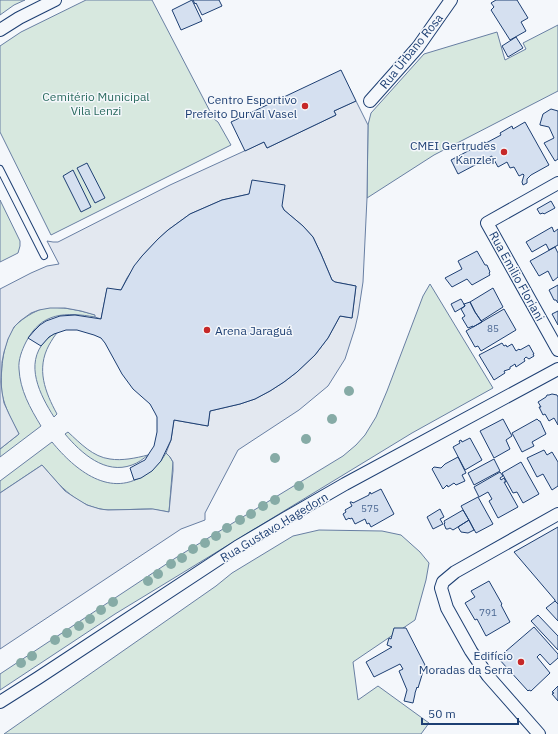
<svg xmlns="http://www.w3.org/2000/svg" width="558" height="734" font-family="'IBM Plex Sans',sans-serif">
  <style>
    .green { fill: #d7e8df; stroke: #687fa3 }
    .parking { fill: #e3e8f0; stroke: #687fa3 }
    .building { fill: #d5e0f0; stroke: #1d3f73 }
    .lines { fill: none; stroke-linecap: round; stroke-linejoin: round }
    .service-casing { stroke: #1d3f73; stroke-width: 8 }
    .minor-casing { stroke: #1d3f73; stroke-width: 14 }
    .service { stroke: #f4f7fb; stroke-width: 6 }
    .minor { stroke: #f4f7fb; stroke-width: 12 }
    .tree { fill: #86aba6 }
    .poi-dot { fill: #c62828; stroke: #f4f7fb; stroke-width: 1.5 }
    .labels { text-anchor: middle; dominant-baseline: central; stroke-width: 3; stroke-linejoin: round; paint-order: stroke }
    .number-label { font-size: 10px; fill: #4b6792 }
    .street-label { font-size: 12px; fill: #1d3f73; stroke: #f4f7fb }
    .park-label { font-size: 12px; fill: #2c6c60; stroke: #f4f7fb }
    .poi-label { font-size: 12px; fill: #1d3f73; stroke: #f4f7fb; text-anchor: end }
  </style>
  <rect width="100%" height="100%" fill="#f4f7fb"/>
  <path class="green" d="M0,0H25L14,5L0,15Z
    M86,0H152L214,119L218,122L231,145L51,235L0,132V46L21,32Z
    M558,25V91L434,155L367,198L368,125L371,113L424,54L497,32L505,60L526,49L523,43Z
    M0,200L20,241V246L18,253L0,262Z
    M430,284L493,388L412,433L115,614L0,690V674L177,557L343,456L356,445L365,435L376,417L387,391L423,296Z
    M44,308C62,306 78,310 96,315L95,317C66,312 41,312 26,342C22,350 18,360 19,369C20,390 30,408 41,426L0,457V449L19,434C12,421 5,408 2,394C0,375 2,342 15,326C23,318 33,312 44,308Z
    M58,332C54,336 52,340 49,345C36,369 45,392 57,414L54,417C40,395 24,364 45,341C49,337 53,334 58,332Z
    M68,432C80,443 93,457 110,459C122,461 136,458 148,455C143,459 138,463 132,465C105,475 81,453 65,434Z
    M52,442C75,470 111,500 147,473C156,467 160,463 166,453L170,457L173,462L169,512C163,511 157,510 151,509C137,509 123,510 108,510C78,508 60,486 42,465L0,493V481Z
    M319,530L382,531L401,535L420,552L429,563L426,580L415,620L353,662L358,700L378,686L429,723L421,734H4L216,586L232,573L293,536Z"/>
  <path class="parking" d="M356,101L368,125L367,198L363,282L358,315L355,328L345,359L328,386L299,410L238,450L205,513V520L181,529L0,649V493L42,465L57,482L65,491L74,497L87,505L100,509L108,510L153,509L169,512L173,471V462L170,457L166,453L171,440L174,420L208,426L210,411L240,404L255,399L270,391L284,382L297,372L315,355L328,338L340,316L352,318L356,286L335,282L332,280L321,254L313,237L303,226L284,210L282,206L249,194L222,200L190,214L168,230L158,239L142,256L127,278L121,290L107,289L101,319L95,317V315L81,311L65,308H50L39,310L31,313L20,321L14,327L8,339L4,352L2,362L1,382L2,392L4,403L9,414L19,434L0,449V289L31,273L47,266L59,264L47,241L53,242H58L170,185L264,142L267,148L336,115L334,111Z"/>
  <path class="building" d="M192,0L202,21L181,30L172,10Z
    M193,0H219L222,6L202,15L196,3L195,4Z
    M496,0H517L528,18L521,22L526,31L510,40L491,10L494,7L491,3Z
    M516,37L523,48L508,57L502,46Z
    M341,70L356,101L334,111L336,115L267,148L264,142L245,151L231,122Z
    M551,109L558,111V159L555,161L544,143L554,138L549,127L540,125V124L543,114Z
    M525,122L549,165L531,175L527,179V183L523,185L522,182L524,175L523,174L519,176L514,167L510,168L507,162L498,167L492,156L458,174L451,160L485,142L486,143L501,135L500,133L512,126L513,129Z
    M87,163L105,198L95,203L77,168Z
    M73,170L91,207L81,212L63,176Z
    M252,180L285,185L282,206L284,210L303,226L313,237L321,254L332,280L335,282L356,286L352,318L340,316L328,338L315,355L297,372L284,382L270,391L255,399L240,404L210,411L208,426L174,420L171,440L161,461L152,471L141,478L134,480L130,468L141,462L145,460L150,452L154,446L157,432V417L155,413L150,404L133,389L122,374L105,343L101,338L94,335L77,330H66L54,334L49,337L41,346L28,338L34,331L40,325L46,321L60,316L75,315L101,319L107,288L121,290L134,266L142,256L158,239L168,230L190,214L222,200L249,194Z
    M551,201L555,208L544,214L543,213L540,214L537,209Z
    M552,227L554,232L558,229V245L549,250L546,244L532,252L526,242Z
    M555,247L558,253V277L553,281L548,271L539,276L530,261Z
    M477,251L485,265H487L490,272L489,273L490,275L472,285L467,279L452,287L445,278L462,269L458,261Z
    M558,285V303L556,300H554L549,290Z
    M493,288L503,307L481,321L475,312L470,302Z
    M461,299L465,306L455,312L451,304Z
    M470,302L475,312L482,322L473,327V326L468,328L462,318L465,316L461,309L465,306L464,304Z
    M504,309L516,330L481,351L478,346L475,347L466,331Z
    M558,311V325L552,314Z
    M502,343L504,346L506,345L507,347L512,344L516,351L519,349L520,350L529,345L534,354H533L534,356L529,359L526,357L524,359L525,361L516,367L515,364L512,366L510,367V369L504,371L505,373L494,380L479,355Z
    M552,394L557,395L558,397V425L554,418L549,421L545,414L543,415L539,407H541L538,402L546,397L547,395H549Z
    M503,419L512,436L506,440L510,449L494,458L480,431Z
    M537,419L539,421H540L546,434L532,442L534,446L522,452L512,433Z
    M470,438L482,460L465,470L453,447L460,443L459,441L461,440L462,442Z
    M544,450L547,455L552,452L558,462V486L552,490L543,474L537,477L527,458Z
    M458,457L466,473L462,475L465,481L456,485L454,483L448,487L447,485L443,489L432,469L434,467L441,468L445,464Z
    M494,459L500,471L474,485L468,473Z
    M521,462L539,494L523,503L517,492L513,493L502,473Z
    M500,472L503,476L500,478L501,480L504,478L506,482H504L518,507L498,518L489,501L492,499L488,492L479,497L474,487Z
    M381,489L394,514L371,527L369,523L367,524L365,519L355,524L352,518L350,519L349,518L346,520L343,514L346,512L345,510L352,506L350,502H352L353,503L369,495V494L370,492L371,494Z
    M478,497L493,524L476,533L461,506Z
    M440,509L444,517L440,519L443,524L433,529L427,517Z
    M463,510L469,520L453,530L450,528L448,529H446L444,524L445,523L444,521Z
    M469,520L474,530L468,533L461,532L458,527Z
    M558,527V604L555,601V600L514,552Z
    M489,581L502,604L501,605L510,622L486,636L477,619L475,620L465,603L475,597L471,591Z
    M555,601L558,604V621L546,608Z
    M538,615L558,636V650L531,621Z
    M534,627L558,654V658L550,665L540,654L537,657L550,673L531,691L529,690L528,691L498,658Z
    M394,628H406L425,665L418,688L417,687L415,693V694L413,703L404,701L407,690L399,671L403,669L400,664L374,677L366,662L392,647L387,645L389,638L391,639Z
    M558,686V701L552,694L554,693L552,692Z"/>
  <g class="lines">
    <g class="service-casing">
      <path id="service" d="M0,169L44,256"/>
    </g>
    <g class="minor-casing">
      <path id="minor" d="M0,30L19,18L55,0
        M370,101L418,47L451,0
        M558,183L487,223L558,350
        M0,702L38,678L237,547L286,518L345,484L558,369
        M539,734L488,676L471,651L447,608L441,588L443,582L455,572L558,514"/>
    </g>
    <use href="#service" class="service"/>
    <use href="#minor" class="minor"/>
  </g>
  <g class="tree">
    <circle cx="349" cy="391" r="5"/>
    <circle cx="332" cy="419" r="5"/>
    <circle cx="306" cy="439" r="5"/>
    <circle cx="275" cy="458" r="5"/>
    <circle cx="299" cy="486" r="5"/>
    <circle cx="275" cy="500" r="5"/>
    <circle cx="263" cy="506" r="5"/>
    <circle cx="251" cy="514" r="5"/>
    <circle cx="240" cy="520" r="5"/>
    <circle cx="227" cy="528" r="5"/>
    <circle cx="216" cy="536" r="5"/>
    <circle cx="205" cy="543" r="5"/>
    <circle cx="193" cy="549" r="5"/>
    <circle cx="182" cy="558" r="5"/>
    <circle cx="171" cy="564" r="5"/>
    <circle cx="158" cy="574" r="5"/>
    <circle cx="148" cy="581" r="5"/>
    <circle cx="113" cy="602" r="5"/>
    <circle cx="101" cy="610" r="5"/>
    <circle cx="90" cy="619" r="5"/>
    <circle cx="79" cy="626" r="5"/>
    <circle cx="67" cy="633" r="5"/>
    <circle cx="55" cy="640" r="5"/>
    <circle cx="32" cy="656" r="5"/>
    <circle cx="21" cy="663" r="5"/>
  </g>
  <g class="poi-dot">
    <circle cx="305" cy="106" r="4"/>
    <circle cx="504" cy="152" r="4"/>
    <circle cx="207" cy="330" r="4"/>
    <circle cx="521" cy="662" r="4"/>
  </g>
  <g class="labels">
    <g class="number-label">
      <text x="493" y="328">85</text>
      <text x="370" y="508">575</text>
      <text x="488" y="612">791</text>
    </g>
    <g class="street-label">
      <text transform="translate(411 51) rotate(-51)">Rua Urbano Rosa</text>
      <text transform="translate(517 276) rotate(61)">Rua Emilio Floriani</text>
      <text transform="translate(274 527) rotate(-31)">Rua Gustavo Hagedorn</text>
    </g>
    <g class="park-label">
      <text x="96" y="96">Cemitério Municipal<tspan x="96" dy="14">Vila Lenzi</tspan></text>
    </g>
    <g class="poi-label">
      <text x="297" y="99">Centro Esportivo<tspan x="297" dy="14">Prefeito Durval Vasel</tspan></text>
      <text x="496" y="145">CMEI Gertrudes<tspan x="496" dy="14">Kanzler</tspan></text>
      <text x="215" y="330" text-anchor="start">Arena Jaraguá</text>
      <text x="513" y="655">Edifício<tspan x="513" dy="14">Moradas da Serra</tspan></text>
    </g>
  </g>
  <path d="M422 718v6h96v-6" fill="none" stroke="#1d3f73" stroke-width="2"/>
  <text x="428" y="718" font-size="12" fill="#1d3f73" stroke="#f4f7fb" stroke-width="3" paint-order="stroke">50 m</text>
</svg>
